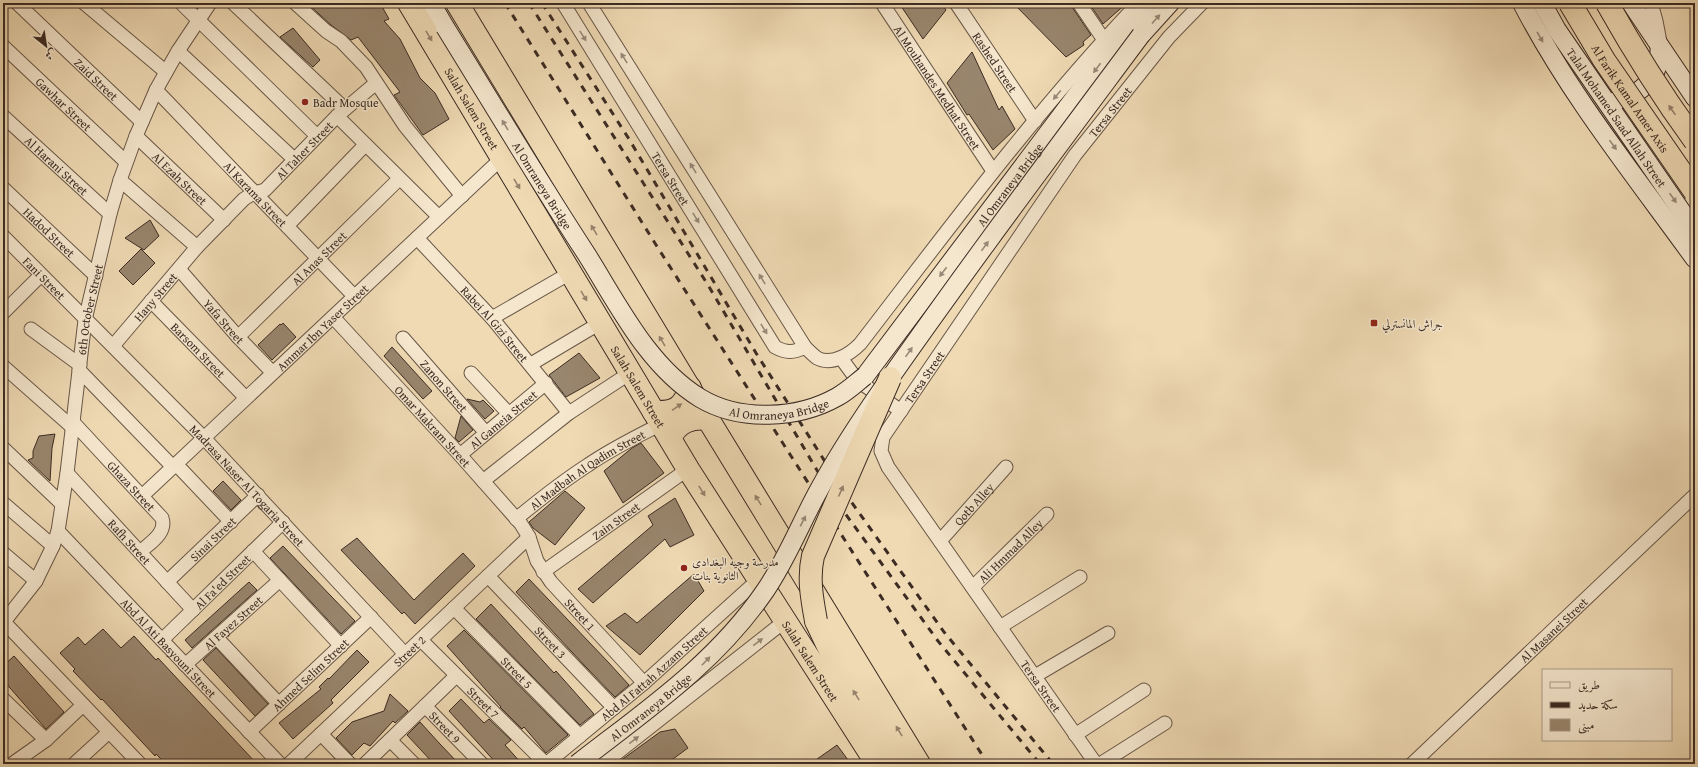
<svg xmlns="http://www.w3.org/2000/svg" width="1698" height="767" font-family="'Gentium Book Plus',Amiri,serif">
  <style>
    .building { fill: #99866e; stroke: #3c2b23 }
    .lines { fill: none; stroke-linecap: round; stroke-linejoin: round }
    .street-casing { stroke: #695747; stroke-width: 15 }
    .secondary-casing { stroke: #3c2b23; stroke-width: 20 }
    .highway-casing { stroke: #3c2b23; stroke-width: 24 }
    .street { stroke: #f5e7ce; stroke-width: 13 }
    .secondary { stroke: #f5e7ce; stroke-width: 18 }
    .highway { stroke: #efdab4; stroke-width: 22 }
    .rail { stroke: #3c2b23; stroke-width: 3; stroke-dasharray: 7 7; stroke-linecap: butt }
    .secondary-bridge-casing { stroke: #3c2b23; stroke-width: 20; stroke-linecap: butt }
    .highway-bridge-casing { stroke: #3c2b23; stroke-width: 24; stroke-linecap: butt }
    .secondary-bridge { stroke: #f5e7ce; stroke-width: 18 }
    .highway-bridge { stroke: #efdab4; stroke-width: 22 }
    .oneway { fill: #988978 }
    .oneway2 { fill: #96826c }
    .poi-dot { fill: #8f2418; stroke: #f5e7ce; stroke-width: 1.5 }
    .labels { text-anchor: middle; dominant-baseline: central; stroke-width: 3; stroke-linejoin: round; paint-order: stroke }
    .street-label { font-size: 12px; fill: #3c2b23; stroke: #f5e7ce }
    .poi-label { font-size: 12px; fill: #3c2b23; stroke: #f5e7ce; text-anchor: start }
  </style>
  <rect width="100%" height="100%" fill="#efdab4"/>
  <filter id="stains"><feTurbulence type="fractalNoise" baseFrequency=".005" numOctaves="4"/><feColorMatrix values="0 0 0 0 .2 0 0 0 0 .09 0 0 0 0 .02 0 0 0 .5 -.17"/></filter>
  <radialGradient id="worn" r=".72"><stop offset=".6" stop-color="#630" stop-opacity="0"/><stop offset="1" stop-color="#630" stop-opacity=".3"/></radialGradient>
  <path class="building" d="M307,3H380L389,19L384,21L400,39L420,78L435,93L449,119L423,135L394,95L400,92L358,37L351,40L331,25Z
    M899,3H941L946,10L923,39Z
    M1013,3H1071L1072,7L1091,35L1083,42L1084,45L1066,57Z
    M1089,3H1127L1103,24Z
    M293,28L320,60L313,67L280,37Z
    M972,52L999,110L1002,106L1015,129L993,150L969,114L967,115L947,83Z
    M150,220L159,236L144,250L125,238Z
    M141,249L155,263L133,285L119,271Z
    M283,323L296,337L272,360L258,345L280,324L281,325Z
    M392,347L432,391L423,399L384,356Z
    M579,353L600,378L566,397L549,375Z
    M467,399L480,402L483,400L494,411L485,419Z
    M461,416L473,430L459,442L455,438Z
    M55,434L52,448L50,481L28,460L33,458V451L39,436Z
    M641,443L664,473L623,503L604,471L632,448Z
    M223,481L241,500L231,510L213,491Z
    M565,491L585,508L555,545L533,528L529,522Z
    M675,498L694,535L670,547L665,539L593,603L578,589L653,525L648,516Z
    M357,538L414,600L463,553L475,566L415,624L404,612L402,614L341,550Z
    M283,546L355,621L341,634L270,558Z
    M694,574L704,591L640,655L606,626L625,613L637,623Z
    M529,579L609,663L629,685L615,697L585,666L516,592Z
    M249,582L257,590L192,648L185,640Z
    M491,604L554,673L556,671L594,714L580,725L476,619Z
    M103,629L121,648L134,636L156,660L158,658L257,764H166L156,754L155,756L102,699L101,700L73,671L75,669L60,653L78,637L85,645Z
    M464,630L568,735L546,753L524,727L522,729L500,707H501L447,646Z
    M216,648L268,704L255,716L203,660Z
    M357,650L369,662L331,700L333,703L293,739L279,723L321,689L319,687L328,678L329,679Z
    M14,656L64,712L46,729L3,680V666Z
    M390,694L408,711L395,723L393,721L370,746L364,743L352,755L336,738L352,722L384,711Z
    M461,699L484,723L489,719L511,740L505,745L522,764H497L449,711Z
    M420,722L440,744L459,764H434L407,735Z
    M675,729L688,748L666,764H616L660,732Z
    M837,745L851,764H810Z"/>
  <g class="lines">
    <g class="street-casing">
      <g id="street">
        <path id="s1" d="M17,3L142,122"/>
        <path d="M84,3L166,72"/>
        <path d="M181,3L317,136"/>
        <path d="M233,3L345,109"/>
        <path d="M295,3L326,31L341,41L366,67L405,126L462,196"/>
        <path id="s2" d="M563,3L775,347C786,353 794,353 805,347"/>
        <path d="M589,3L805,347C809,351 813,355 817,358C832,366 850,354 860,344C947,231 1033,115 1131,11"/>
        <path id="s3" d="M882,3L993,171"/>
        <path id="s4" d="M956,3L1035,121"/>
        <path d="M1079,3L1104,40"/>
        <path d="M1651,3L1656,21L1660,42"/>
        <path id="s5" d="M3,46L126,162"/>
        <path d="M178,51L294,159"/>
        <path id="s6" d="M156,90L355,297"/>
        <path id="s7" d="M3,116L110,214"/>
        <path d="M337,116L439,217"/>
        <path id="s8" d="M136,136L224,220"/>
        <path d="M120,180L197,247"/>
        <path id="s9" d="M3,188L96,276"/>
        <path d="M287,226L365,145"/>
        <path id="s10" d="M3,236L204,438L405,654"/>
        <path id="s11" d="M417,238L492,318L569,413"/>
        <path id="s12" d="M179,269L238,337L272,372"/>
        <path id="s13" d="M151,301L246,398"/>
        <path d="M3,313L41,275"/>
        <path id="s14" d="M333,317L460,455L521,524L529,537L537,561L551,582L644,683"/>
        <path d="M492,318L570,273"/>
        <path d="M31,329L80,365"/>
        <path id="s15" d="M238,337L399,179"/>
        <path id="s16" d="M403,338L486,433"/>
        <path id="s17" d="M113,346L197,247L244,199L252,194L265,190L337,116L376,83"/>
        <path d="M841,358L857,380L901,411"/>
        <path d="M531,364L600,323"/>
        <path d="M3,366L72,427"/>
        <path d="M79,370L173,467"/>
        <path d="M471,373L509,414"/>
        <path id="s18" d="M72,421L162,518C167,533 150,543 140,552"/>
        <path d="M3,448L62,504"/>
        <path id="s19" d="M460,455L546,383"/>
        <path d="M176,464L231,522"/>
        <path id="s20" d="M67,473L193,610"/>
        <path d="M483,481L569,413L630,373"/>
        <path id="s21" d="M142,496L502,158"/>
        <path d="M3,503L53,546"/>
        <path id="s22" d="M516,519C539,500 563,481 588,465C611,449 636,437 661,424"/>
        <path id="s23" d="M58,531L280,764"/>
        <path id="s24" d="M940,541L1006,467"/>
        <path d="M253,551L341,646"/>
        <path d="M3,553L36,581"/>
        <path id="s25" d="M543,572L688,469"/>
        <path id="s26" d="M488,576L614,708"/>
        <path id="s27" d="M167,582L258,495"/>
        <path id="s28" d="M973,587L1047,514"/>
        <path id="s29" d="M454,608L580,736"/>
        <path d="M4,622L140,764"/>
        <path id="s30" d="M3,623L36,581L53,546L58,531L67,473L85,320L110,214L120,180L136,136L156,90L178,51L210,3"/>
        <path d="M1000,627L1080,577"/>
        <path d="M217,638L279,704"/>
        <path id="s31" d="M162,640L283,522"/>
        <path id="s32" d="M421,640L546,764"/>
        <path id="s33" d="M185,665L280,580"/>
        <path d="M1035,676L1108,633"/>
        <path d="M3,699L46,740"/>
        <path id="s34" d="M425,706L482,764"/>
        <path id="s35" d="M249,732L371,617"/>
        <path d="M321,734L350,764"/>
        <path d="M1075,735L1144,690"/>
        <path d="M390,740L414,764"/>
        <path d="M12,764L46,740L83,705"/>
        <path d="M74,764L109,732"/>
        <path id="s36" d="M289,764L529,537"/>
        <path d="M365,764L456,676"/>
        <path id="s37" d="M546,764L644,683L758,580"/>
        <path d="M603,764L785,621"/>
        <path id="s38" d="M1096,764L888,467L881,451L883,437L1075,155L1169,37L1202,3"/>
        <path d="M1100,764L1165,723"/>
        <path id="s39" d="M1412,764L1695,495"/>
      </g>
    </g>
    <g class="secondary-casing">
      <g id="secondary">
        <path d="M431,3L445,27"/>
        <path d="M1522,3C1569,94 1635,176 1695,259"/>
        <path id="s40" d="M1542,3L1557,30L1695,231"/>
        <path d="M1631,3L1695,98"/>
        <path d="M1141,35L1170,3"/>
        <path d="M1617,100C1634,97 1652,84 1657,67C1659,60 1659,54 1660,47"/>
        <path id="s41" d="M865,376L1146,3"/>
      </g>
    </g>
    <g class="highway-casing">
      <g id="highway">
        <path id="s42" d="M409,3L688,469L877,764"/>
        <path d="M457,3L708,419L919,764"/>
        <path d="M654,412C675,413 683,408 690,388"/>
        <path d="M670,438C678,422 691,417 708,419"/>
        <path d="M816,621L834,659L899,764"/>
      </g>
    </g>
    <use href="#street" class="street"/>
    <use href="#secondary" class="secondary"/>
    <use href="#highway" class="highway"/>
    <path class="rail" d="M505,3L658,248L988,764
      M529,3L708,285L831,494L938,641L1040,764
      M542,3L629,139L756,353L845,493L944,632L1053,764"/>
    <g class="secondary-bridge-casing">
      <g id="secondary-bridge">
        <path id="s43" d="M445,27C492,103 538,180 587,255C619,306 648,366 700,398C740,422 798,419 837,397C848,391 856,383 865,376"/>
        <path id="s44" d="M577,764C645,711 715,664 765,591C787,559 801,522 820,488C836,458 855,429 874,401C960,277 1051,156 1141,35"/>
      </g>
    </g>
    <g class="highway-bridge-casing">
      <g id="highway-bridge">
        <path id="s45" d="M1570,3L1604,60L1695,192"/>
        <path d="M1607,3C1634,51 1663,97 1695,141"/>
        <path d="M816,621C812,599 808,578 813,556L890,378"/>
      </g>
    </g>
    <use href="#secondary-bridge" class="secondary-bridge"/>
    <use href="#highway-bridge" class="highway-bridge"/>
  </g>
  <defs><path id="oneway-solid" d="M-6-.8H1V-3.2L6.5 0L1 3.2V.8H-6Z"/></defs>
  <g class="oneway">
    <use href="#oneway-solid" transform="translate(1156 19) rotate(-48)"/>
    <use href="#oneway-solid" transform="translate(583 36) rotate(58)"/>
    <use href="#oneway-solid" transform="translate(1540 37) rotate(60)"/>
    <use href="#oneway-solid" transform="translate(624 58) rotate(-122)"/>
    <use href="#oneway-solid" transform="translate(1097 68) rotate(127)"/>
    <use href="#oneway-solid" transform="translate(1057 95) rotate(130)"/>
    <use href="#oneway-solid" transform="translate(505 125) rotate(-121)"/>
    <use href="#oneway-solid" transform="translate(1613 145) rotate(54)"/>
    <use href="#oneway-solid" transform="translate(693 168) rotate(-122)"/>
    <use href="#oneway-solid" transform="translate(1673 198) rotate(55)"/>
    <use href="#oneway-solid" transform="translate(696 218) rotate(58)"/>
    <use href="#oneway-solid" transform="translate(985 246) rotate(-54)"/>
    <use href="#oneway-solid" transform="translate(943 272) rotate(127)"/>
    <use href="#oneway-solid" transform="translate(762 279) rotate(-122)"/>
    <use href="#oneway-solid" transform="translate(764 329) rotate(58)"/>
    <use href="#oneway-solid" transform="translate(909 352) rotate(-55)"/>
    <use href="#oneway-solid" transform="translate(803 521) rotate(-63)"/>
    <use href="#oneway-solid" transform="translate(758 642) rotate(-38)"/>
    <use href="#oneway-solid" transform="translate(706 661) rotate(-46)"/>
    <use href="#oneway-solid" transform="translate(634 740) rotate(-38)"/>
  </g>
  <g class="oneway2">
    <use href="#oneway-solid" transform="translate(429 36) rotate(59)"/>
    <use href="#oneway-solid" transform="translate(1672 110) rotate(-125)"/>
    <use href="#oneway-solid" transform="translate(517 184) rotate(59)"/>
    <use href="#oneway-solid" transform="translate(594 230) rotate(-121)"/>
    <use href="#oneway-solid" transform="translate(584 296) rotate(59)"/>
    <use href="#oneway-solid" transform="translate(662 341) rotate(-121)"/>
    <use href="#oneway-solid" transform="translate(677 407) rotate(-34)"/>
    <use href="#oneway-solid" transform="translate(702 491) rotate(58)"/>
    <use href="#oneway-solid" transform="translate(841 491) rotate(-66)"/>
    <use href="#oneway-solid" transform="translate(758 500) rotate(-122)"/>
    <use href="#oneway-solid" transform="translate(856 695) rotate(-122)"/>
    <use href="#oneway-solid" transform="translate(899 731) rotate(-121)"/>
  </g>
  <g class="poi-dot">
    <circle cx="305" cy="102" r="4"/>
    <rect x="1370" y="319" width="8" height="8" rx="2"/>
    <circle cx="684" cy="568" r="4"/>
  </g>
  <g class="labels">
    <g class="street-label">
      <text stroke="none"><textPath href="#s4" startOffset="71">Rashed Street</textPath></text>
      <text stroke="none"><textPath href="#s1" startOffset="110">Zaid Street</textPath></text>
      <text stroke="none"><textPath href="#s3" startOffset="101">Al Mouhandes Medhat Street</textPath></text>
      <text stroke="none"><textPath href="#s45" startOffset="113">Al Farik Kamal Amer Axis</textPath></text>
      <text stroke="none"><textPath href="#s5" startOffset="84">Gawhar Street</textPath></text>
      <text stroke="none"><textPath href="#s42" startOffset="123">Salah Salem Street</textPath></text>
      <text stroke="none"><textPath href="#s38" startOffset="791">Tersa Street</textPath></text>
      <text stroke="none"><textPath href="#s40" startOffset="137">Talal Mohamed Saad Allah Street</textPath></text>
      <text stroke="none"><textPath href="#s17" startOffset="276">Al Taher Street</textPath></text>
      <text stroke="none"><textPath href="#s7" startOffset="73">Al Harani Street</textPath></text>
      <text stroke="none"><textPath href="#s8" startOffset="61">Al Ezah Street</textPath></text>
      <text stroke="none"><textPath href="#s2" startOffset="206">Tersa Street</textPath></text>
      <text stroke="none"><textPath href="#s41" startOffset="240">Al Omraneya Bridge</textPath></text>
      <text stroke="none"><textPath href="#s43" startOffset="186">Al Omraneya Bridge</textPath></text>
      <text stroke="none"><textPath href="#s6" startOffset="144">Al Karama Street</textPath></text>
      <text stroke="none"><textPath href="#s9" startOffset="64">Hadod Street</textPath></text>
      <text stroke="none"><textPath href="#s15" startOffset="113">Al Anas Street</textPath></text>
      <text stroke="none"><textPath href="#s10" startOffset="59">Fani Street</textPath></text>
      <text stroke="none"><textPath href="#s17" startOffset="65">Hany Street</textPath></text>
      <text stroke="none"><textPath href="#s30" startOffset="332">6th October Street</textPath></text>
      <text stroke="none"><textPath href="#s12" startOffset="69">Yafa Street</textPath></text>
      <text stroke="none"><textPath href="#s11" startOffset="116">Rabei Al Gizi Street</textPath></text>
      <text stroke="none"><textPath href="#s21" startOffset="247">Ammar Ibn Yaser Street</textPath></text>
      <text stroke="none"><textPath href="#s13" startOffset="68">Barsom Street</textPath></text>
      <text stroke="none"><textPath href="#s38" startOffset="467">Tersa Street</textPath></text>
      <text stroke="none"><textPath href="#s16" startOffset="63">Zanon Street</textPath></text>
      <text stroke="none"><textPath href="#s42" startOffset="447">Salah Salem Street</textPath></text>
      <text stroke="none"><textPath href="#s43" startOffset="535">Al Omraneya Bridge</textPath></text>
      <text stroke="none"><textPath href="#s19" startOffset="56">Al Gameia Street</textPath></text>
      <text stroke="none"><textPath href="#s14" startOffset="148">Omar Makram Street</textPath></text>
      <text stroke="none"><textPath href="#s22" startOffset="87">Al Madbah Al Qadim Street</textPath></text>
      <text stroke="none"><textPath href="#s10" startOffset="349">Madrasa Naser Al Togaria Street</textPath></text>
      <text stroke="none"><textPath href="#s18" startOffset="88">Ghaza Street</textPath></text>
      <text stroke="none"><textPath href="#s24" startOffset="50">Qotb Alley</textPath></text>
      <text stroke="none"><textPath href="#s25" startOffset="89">Zain Street</textPath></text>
      <text stroke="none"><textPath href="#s27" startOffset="63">Sinai Street</textPath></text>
      <text stroke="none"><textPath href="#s20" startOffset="93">Rafh Street</textPath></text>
      <text stroke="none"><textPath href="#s28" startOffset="52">Ali Hmmad Alley</textPath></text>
      <text stroke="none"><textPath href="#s31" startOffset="84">Al Fa'ed Street</textPath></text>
      <text stroke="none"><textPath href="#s14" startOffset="389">Street 1</textPath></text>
      <text stroke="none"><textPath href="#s33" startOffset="64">Al Fayez Street</textPath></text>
      <text stroke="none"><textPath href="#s39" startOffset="195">Al Masanei Street</textPath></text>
      <text stroke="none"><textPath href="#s26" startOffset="91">Street 3</textPath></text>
      <text stroke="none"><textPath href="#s23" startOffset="161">Abd Al Ati Basyouni Street</textPath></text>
      <text stroke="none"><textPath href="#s36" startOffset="165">Street 2</textPath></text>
      <text stroke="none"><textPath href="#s42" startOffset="771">Salah Salem Street</textPath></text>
      <text stroke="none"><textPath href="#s29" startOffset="90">Street 5</textPath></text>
      <text stroke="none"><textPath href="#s37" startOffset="141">Abd Al Fattah Azzam Street</textPath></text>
      <text stroke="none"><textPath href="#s35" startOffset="84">Ahmed Selim Street</textPath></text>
      <text transform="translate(1041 686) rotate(55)">Tersa Street</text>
      <text stroke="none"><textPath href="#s32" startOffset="88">Street 7</textPath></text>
      <text stroke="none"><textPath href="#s44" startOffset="93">Al Omraneya Bridge</textPath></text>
      <text stroke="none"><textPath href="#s34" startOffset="29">Street 9</textPath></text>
    </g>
    <g class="poi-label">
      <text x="313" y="102">Badr Mosque</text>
      <text x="1382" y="323">جراش المانسترلي</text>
      <text x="692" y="561">مدرسة وجيه البغدادى<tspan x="692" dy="14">الثانوية بنات</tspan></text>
    </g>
  </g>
  <rect width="1698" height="767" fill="none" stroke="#efdab4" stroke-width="16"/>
  <rect x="4" y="4" width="1690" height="759" fill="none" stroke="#3c2b23" stroke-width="2"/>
  <rect x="8" y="8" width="1682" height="751" fill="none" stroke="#3c2b23"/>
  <rect x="1542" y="669" width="130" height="72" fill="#f5e7ce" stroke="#ab9c8a"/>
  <rect x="1550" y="682" width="20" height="6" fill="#f5e7ce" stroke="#ab9c8a"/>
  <text x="1578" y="689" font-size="12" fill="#3c2b23">طريق</text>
  <rect x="1550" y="702" width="20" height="6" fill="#3c2b23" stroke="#ab9c8a"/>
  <text x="1578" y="709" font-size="12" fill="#3c2b23">سكة حديد</text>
  <rect x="1550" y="719" width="20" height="12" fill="#99866e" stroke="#ab9c8a"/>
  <text x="1578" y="729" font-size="12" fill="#3c2b23">مبنى</text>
  <g transform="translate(46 46) rotate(150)" stroke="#f5e7ce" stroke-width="3" paint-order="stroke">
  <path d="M0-3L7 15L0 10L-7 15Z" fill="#3c2b23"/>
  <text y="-6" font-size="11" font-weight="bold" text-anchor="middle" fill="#3c2b23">ش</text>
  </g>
  <rect width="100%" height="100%" filter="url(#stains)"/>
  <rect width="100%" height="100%" fill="url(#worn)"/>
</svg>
